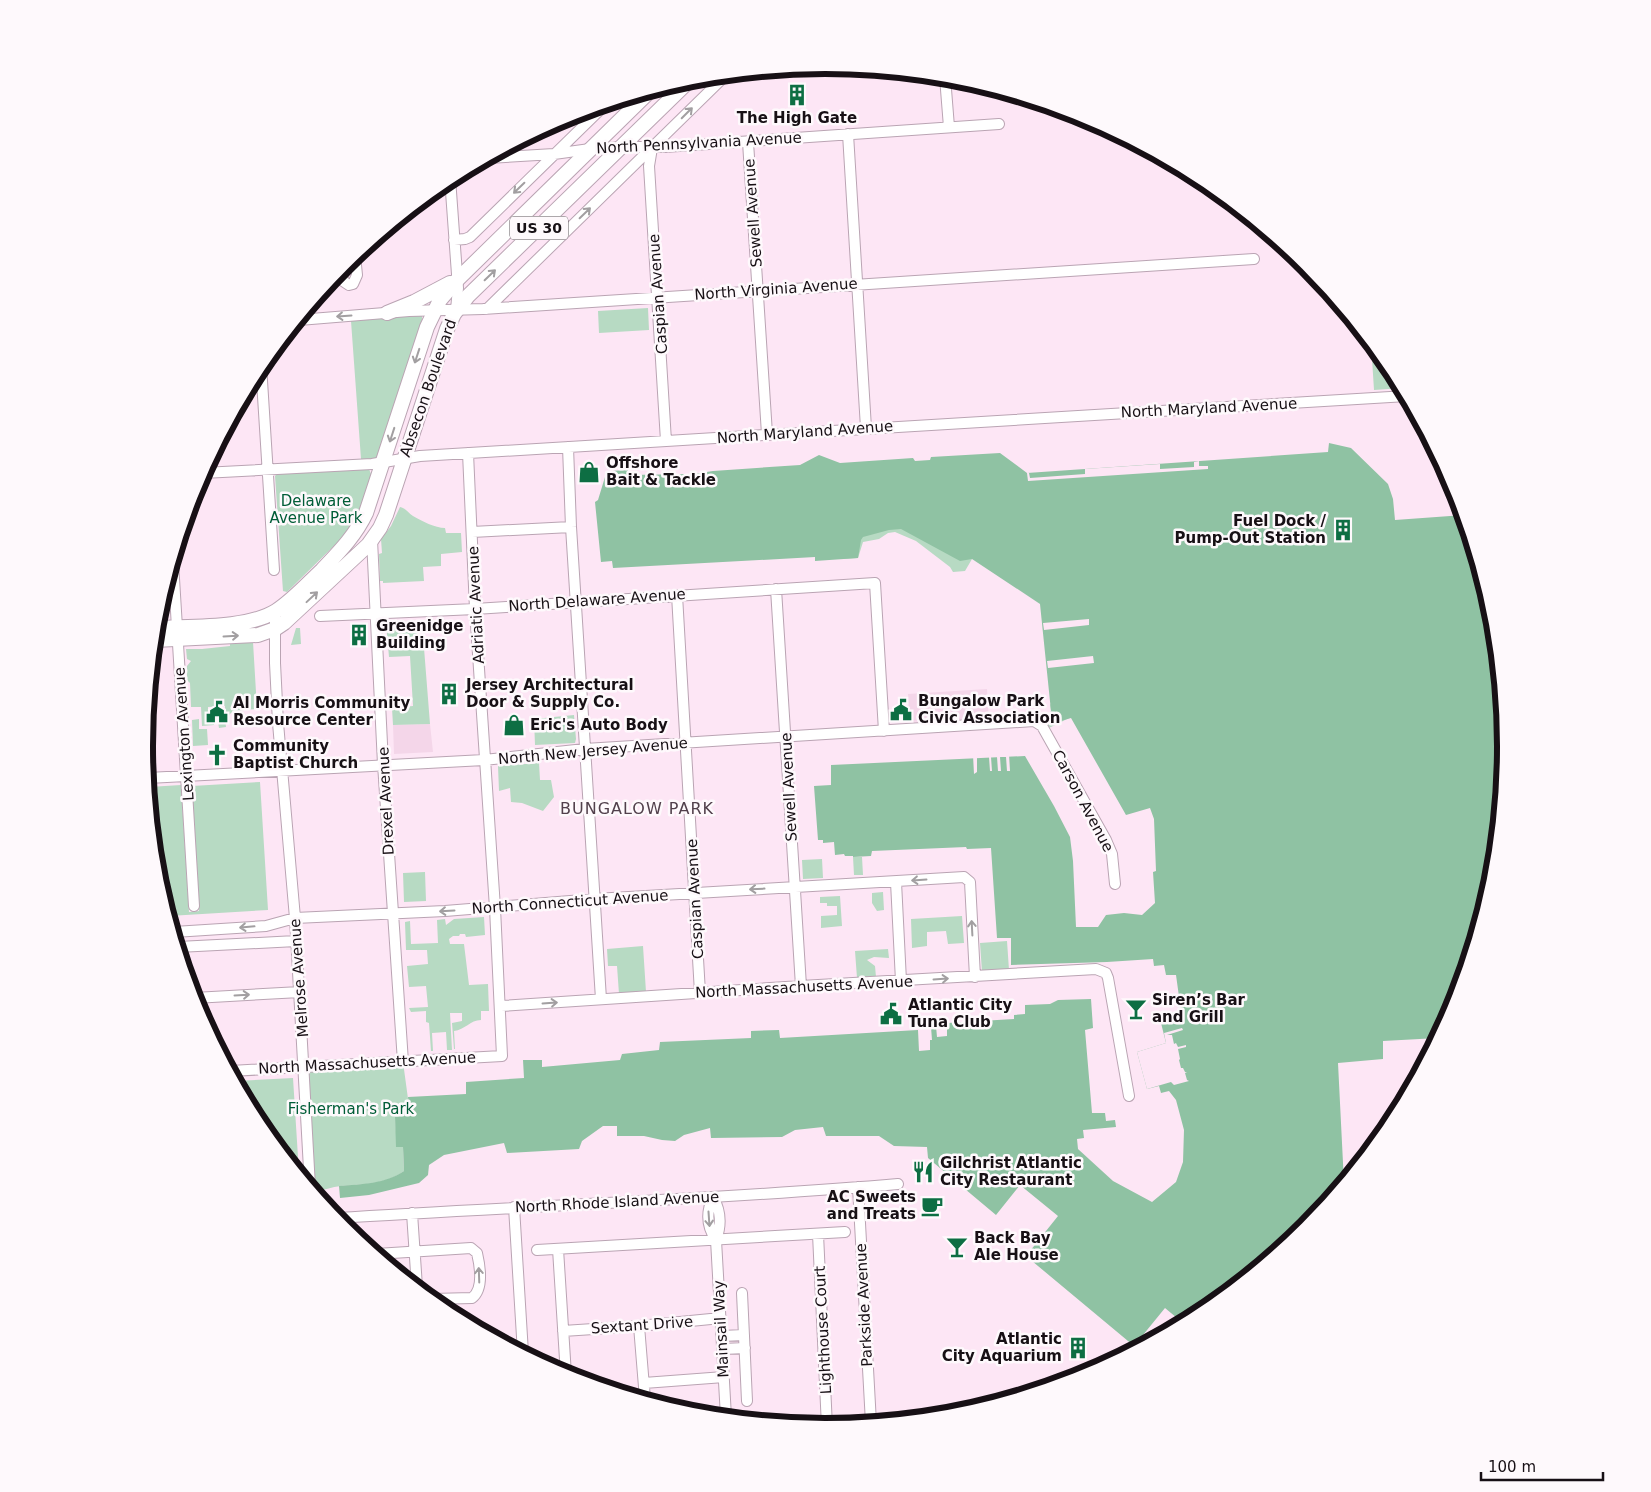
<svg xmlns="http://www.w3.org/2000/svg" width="1651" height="1492" font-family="'DejaVu Sans',sans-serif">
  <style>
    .built { fill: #f4d6e9 }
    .green { fill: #b7dac3 }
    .water { fill: #8fc2a3 }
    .pier { fill: #fde6f5 }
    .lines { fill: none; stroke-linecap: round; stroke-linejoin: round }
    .minor-casing { stroke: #baa4b3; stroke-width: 12 }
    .highway-casing { stroke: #baa4b3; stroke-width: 16 }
    .minor { stroke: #fff; stroke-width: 10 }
    .highway { stroke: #fff; stroke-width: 14 }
    .oneway { stroke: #a29fa1 }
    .labels { text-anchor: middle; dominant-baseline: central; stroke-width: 5; stroke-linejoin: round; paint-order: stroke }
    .shield { fill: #fef9fc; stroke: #5c565a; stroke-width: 1 }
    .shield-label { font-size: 14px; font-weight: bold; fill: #171015 }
    .poi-label { font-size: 15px; font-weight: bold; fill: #171015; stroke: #fef9fc; text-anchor: start }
    .street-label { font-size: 15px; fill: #171015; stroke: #fef9fc }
    .park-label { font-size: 15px; fill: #005d37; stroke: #fef9fc }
    .neighbourhood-label { font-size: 16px; letter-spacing: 1px; fill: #52404c; stroke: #fef9fc }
    .rim { fill: none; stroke: #171015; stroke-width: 6 }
  </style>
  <rect width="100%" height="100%" fill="#fde6f5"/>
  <path class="built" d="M987,689L989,720L973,721V719L910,722L908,694Z
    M430,724L433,752L394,754L393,725Z"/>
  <path class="green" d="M648,308L649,330L599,333L598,311Z
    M419,314L422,315V320L378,457L375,460L361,459L351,321Z
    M1371,343L1392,368L1403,388L1374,390Z
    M369,469L371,474L370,481L357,518L346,534L287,592L283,591L275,476L279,472Z
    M400,507C406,508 408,513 413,516C422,521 435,528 445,528L446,533H461L462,552L441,554V566L423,567L424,581L383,583V581H380L379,554L382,553L381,539L391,526Z
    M886,517L972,559L965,571L953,572L950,567L916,541L895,532L888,533L879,539L863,542L858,558L843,559L844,551Z
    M416,621L418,647L424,648L430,724L393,725L392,708L413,706L410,656L389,657L386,623Z
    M296,628H300L301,644L291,645Z
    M253,642L257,709L233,711L225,719L226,727L219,728L218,722L222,721V717L225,716V706L208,707V717H214V725L202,726L201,707H191L190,683L187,680V666L191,661L187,659L186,649H202L230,646V644Z
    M1050,704L1071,717L1049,728L1044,717L1051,711Z
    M574,715L576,739L575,743L535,745L534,719Z
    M199,719V729H207L208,745L193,746L192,720Z
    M539,763L540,780H551L554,797L543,811L522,803L511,802L510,788L499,791L498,766Z
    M260,782L268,910L169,916L158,879L149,787L181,785L189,912L199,911L192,786Z
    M853,857H862L863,875H854Z
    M822,859L823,878L803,879L802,860Z
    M425,872L426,901L404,902L403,873Z
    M883,892L884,910L877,911L872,903V893Z
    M840,896L842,926L821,928V916L837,915V906H827V903H820V897Z
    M962,916L964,943L948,944L946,931L927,932V946L912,948L911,919Z
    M484,917L485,935L466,937L465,934H460L459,936H453L449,939L450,944H464L469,985L488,984L489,1011H481V1020C470,1020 465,1030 454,1031L455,1049H454L452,1023L462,1021V1013H450L452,1050H447L446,1032L432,1033L433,1051H431L429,1023L426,1022V1011L411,1012L409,1008L428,1007L426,986L409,987L407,966L428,964L427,950H406L405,922L410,921L411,944L438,943L437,920L445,919L446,925L454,919Z
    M1007,941L1009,970L982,972L980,943Z
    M643,946L646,992L619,994L617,966H608L607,949Z
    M888,949L889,958L874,957L867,960L875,966L876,977L857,978L855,951Z
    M403,1062L409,1106L402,1116L395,1117L397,1147H403L404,1171C384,1185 365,1184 341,1186C332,1187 323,1190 315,1192L310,1187L304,1066Z
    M293,1078L299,1173L259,1124L236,1081Z"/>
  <path class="water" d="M1329,443L1351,448L1388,484L1393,499L1395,520L1464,515L1493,613L1506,746L1493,879L1455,1007L1438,1038L1383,1041V1059L1338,1063L1344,1183L1307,1228L1204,1312L1183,1323L1165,1308L1134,1346L1026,1256L1058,1216L1020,1185L996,1215L928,1158L927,1147L894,1146L879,1136H826L823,1127L795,1130L782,1137L711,1138L710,1128L684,1135L675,1141L662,1140L644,1136H617V1126H603L582,1141L579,1149L507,1153L504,1143L444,1155L429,1165L428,1175L419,1183L369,1195L340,1198L339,1186C362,1184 385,1184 404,1171L403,1147H396L395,1117L402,1116V1106H409L408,1097L466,1094V1082L524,1078L523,1060H542V1067L620,1060L622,1054L659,1050L660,1042L751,1038V1031L779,1030L780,1038L918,1030L919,1051L930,1050V1040H932L931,1027L936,1026L937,1037L947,1036V1023L1014,1019V1015L1025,1014V1005L1050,1004L1058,1000L1091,999L1093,1028L1085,1030L1092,1113H1105L1106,1121L1115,1120L1116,1127L1083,1130L1084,1138L1077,1139L1078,1149L1113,1181L1152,1202L1176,1182L1183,1162L1184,1130L1176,1100L1169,1091L1161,1093L1159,1086L1147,1089L1137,1052L1166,1043L1159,1015L1181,1011L1176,975H1166L1164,965L1154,966L1153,959L1107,962L1011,965V938H997L991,848L967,849L966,847L872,851L871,856L853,857V856H845L844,854L835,855L834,842L823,843V840H818L814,786L831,785V765L1025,756L1054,806L1070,837L1073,861L1076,927H1098L1106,915L1124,913L1142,915L1155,903L1153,872L1156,871L1154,819L1150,808L1126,815L1071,718L1061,721L1054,718L1051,711L1040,604L972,559L960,561L901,529L889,530L863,537L861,540L858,558L815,561V557L613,568L612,561L601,562L595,502L598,500L605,477H609L610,471L628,470V475L694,474L713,471L800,465L819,455L840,463L913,458L915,461L930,460L931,457L1000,453L1027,473L1328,452Z"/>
  <path class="pier" d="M1199,461V466H1208V469L1028,481L1027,473H1029L1030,478L1085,474V469L1160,464V469L1194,467V462Z
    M1089,619V625L1044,630L1043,623Z
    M1093,656L1094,663L1048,668L1047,661Z
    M1009,754L1010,771H1007L1006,757H1000L1001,771H998L997,757H991L992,771H990L989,757H977V772L974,774L973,755Z
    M1182,1028L1183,1030L1167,1035H1172L1174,1044L1176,1043L1178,1047L1186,1045V1047L1178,1049L1180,1059L1179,1060L1181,1068H1183L1185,1072H1187L1185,1073L1187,1080L1189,1081L1174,1085L1171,1082L1147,1089L1137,1052L1166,1043L1164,1033Z"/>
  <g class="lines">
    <g class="minor-casing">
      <path id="minor" d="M945,77L949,127
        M848,134L866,428
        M748,142L767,434
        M652,148L649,166L666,441
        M488,158L554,154L590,149L623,147H665L999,124
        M450,178L458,288L456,310
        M454,240L465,239L470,237L605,105
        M341,268L343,281L349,285L353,284L357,275L355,255
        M487,309L726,75
        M299,320L409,311L483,309L1254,259
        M261,365L274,570
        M568,447L571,527L601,999
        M203,473L372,464L420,456L1407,396
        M472,532L571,527
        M372,540L383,764L403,1062
        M173,562L194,906
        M776,589L801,986
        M677,595L700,993
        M275,612V663L278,723L295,918L310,1187
        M320,616L475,609L875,583L884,731
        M148,778L484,760L585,749L1034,721L1042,726L1106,840L1112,854L1115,884
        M896,882L901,981
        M174,932L266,926L295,918L445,911L595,899L964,877L970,882L975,977
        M178,947L296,941
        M194,998L300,992
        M501,1006L801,986L1096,969L1106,973L1108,978L1129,1096
        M231,1071L502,1056L495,908L475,609L468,453
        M858,1187L871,1423
        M713,1197C721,1211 722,1224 716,1240L726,1417
        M713,1197C706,1212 707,1227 716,1240
        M514,1207L523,1353
        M412,1213L417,1287
        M336,1218C524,1206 711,1200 898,1184
        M818,1234L827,1427
        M558,1249L566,1375
        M537,1250L845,1232
        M376,1254L471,1248L477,1253C480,1266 484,1289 472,1298L432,1299
        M742,1293L747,1401
        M639,1326L645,1399
        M563,1331L639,1326L721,1318
        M722,1336L744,1335
        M723,1349L745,1348
        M644,1383L724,1377"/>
    </g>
    <g class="highway-casing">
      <path id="highway" d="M387,313L414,302L450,283
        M156,628C191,626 247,629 276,611C293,600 307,584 322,570C339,552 355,536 366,513L427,327L440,300L458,279L650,91
        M155,640L258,635L275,629L284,623L368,545L380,528L386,515L447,329L454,314L468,296L692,78"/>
    </g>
    <use href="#minor" class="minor"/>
    <use href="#highway" class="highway"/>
  </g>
  <defs><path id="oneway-shaft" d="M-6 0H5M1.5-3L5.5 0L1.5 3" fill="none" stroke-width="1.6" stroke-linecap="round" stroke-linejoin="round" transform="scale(1.25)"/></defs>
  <g class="oneway">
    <use href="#oneway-shaft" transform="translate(687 113) rotate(-45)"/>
    <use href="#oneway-shaft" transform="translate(519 188) rotate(136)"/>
    <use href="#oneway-shaft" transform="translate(585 213) rotate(-44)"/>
    <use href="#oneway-shaft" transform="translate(490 275) rotate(-44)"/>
    <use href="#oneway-shaft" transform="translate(344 316) rotate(176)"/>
    <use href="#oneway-shaft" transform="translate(417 356) rotate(108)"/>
    <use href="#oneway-shaft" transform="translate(392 435) rotate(108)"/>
    <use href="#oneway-shaft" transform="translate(312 597) rotate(-43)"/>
    <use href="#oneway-shaft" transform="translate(231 636) rotate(-3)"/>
    <use href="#oneway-shaft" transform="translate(919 880) rotate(176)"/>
    <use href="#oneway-shaft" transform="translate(757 889) rotate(177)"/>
    <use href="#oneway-shaft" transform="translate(447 911) rotate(177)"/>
    <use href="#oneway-shaft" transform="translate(247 927) rotate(175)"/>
    <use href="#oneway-shaft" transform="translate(972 928) rotate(-93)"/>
    <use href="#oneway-shaft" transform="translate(941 979) rotate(-4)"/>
    <use href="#oneway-shaft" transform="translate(242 995) rotate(-3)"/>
    <use href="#oneway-shaft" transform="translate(550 1003) rotate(-4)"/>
    <use href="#oneway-shaft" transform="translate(709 1219) rotate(86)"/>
    <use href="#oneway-shaft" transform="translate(479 1275) rotate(-92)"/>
  </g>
  <defs>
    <g id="building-bare" transform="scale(1.725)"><path d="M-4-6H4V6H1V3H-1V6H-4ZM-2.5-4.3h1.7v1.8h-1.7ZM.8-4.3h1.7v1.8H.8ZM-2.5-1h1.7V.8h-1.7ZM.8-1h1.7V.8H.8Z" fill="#0d6e43" stroke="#fef9fc" stroke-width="2.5" paint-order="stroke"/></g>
    <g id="shop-bare" transform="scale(1.725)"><path d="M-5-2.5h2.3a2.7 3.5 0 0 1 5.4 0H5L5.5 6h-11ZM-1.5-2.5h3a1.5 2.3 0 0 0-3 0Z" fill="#0d6e43" stroke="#fef9fc" stroke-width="2.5" paint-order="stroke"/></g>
    <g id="civic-bare" transform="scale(1.725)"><path d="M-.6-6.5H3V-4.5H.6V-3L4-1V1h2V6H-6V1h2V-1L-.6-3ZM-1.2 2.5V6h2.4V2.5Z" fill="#0d6e43" stroke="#fef9fc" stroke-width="2.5" paint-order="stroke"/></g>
    <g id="church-bare" transform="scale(1.725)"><path d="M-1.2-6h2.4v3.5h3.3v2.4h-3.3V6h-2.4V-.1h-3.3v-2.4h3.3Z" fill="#0d6e43" stroke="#fef9fc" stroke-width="2.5" paint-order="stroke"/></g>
    <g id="bar-bare" transform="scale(1.725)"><path d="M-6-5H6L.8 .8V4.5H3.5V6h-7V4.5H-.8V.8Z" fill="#0d6e43" stroke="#fef9fc" stroke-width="2.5" paint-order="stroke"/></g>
    <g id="restaurant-bare" transform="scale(1.725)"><path d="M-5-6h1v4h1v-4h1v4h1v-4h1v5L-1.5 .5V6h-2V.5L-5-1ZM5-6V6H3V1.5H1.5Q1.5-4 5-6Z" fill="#0d6e43" stroke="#fef9fc" stroke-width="2.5" paint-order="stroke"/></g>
    <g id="cafe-bare" transform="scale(1.725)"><path d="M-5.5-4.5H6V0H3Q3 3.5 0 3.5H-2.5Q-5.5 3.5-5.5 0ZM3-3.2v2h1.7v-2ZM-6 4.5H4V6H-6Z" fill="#0d6e43" stroke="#fef9fc" stroke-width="2.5" paint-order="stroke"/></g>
  </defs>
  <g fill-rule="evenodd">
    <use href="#building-bare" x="797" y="95"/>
    <use href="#shop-bare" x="589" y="472"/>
    <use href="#building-bare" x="1343" y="530"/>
    <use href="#building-bare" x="359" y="635"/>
    <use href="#building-bare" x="449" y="694"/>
    <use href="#civic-bare" x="901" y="710"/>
    <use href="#civic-bare" x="217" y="712"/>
    <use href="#shop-bare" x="514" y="725"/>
    <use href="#church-bare" x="217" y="755"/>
    <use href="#bar-bare" x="1136" y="1009"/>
    <use href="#civic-bare" x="891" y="1014"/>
    <use href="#restaurant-bare" x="923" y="1172"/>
    <use href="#cafe-bare" x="932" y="1206"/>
    <use href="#bar-bare" x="957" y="1247"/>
    <use href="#building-bare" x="1078" y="1348"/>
  </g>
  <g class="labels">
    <rect class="shield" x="510" y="216.5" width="58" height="23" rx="4"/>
    <g class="shield-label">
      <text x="539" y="228">US 30</text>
    </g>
    <g class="poi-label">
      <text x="797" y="118" text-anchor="middle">The High Gate</text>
      <text x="606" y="463">Offshore<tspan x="606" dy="17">Bait &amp; Tackle</tspan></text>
      <text x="1326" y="521" text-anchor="end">Fuel Dock /<tspan x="1326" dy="17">Pump-Out Station</tspan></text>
      <text x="376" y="626">Greenidge<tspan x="376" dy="17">Building</tspan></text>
      <text x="466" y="685">Jersey Architectural<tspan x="466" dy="17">Door &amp; Supply Co.</tspan></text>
      <text x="918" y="701">Bungalow Park<tspan x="918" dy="17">Civic Association</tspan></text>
      <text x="233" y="703">Al Morris Community<tspan x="233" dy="17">Resource Center</tspan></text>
      <text x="530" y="725">Eric's Auto Body</text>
      <text x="233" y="746">Community<tspan x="233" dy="17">Baptist Church</tspan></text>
      <text x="1152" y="1000">Siren’s Bar<tspan x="1152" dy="17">and Grill</tspan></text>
      <text x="908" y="1005">Atlantic City<tspan x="908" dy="17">Tuna Club</tspan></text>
      <text x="940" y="1163">Gilchrist Atlantic<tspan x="940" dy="17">City Restaurant</tspan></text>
      <text x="916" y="1197" text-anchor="end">AC Sweets<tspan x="916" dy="17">and Treats</tspan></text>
      <text x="974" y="1238">Back Bay<tspan x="974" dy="17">Ale House</tspan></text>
      <text x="1062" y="1339" text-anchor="end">Atlantic<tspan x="1062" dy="17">City Aquarium</tspan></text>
    </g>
    <g class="street-label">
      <text transform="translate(699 143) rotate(-3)">North Pennsylvania Avenue</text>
      <text transform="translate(753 213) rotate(-94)">Sewell Avenue</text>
      <text transform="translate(776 289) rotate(-4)">North Virginia Avenue</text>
      <text transform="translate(658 294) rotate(-94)">Caspian Avenue</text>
      <text transform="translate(428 388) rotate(-71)">Absecon Boulevard</text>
      <text transform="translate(1209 408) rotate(-3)">North Maryland Avenue</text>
      <text transform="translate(805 432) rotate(-4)">North Maryland Avenue</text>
      <text transform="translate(597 600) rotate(-4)">North Delaware Avenue</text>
      <text transform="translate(476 605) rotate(-93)">Adriatic Avenue</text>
      <text transform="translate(184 734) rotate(-94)">Lexington Avenue</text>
      <text transform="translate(593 751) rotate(-5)">North New Jersey Avenue</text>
      <text transform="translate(789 787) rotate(-93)">Sewell Avenue</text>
      <text transform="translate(386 801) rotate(-93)">Drexel Avenue</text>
      <text transform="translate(1083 801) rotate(62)">Carson Avenue</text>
      <text transform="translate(695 899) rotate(-93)">Caspian Avenue</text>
      <text transform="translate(570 902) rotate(-4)">North Connecticut Avenue</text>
      <text transform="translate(299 978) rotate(-94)">Melrose Avenue</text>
      <text transform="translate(804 987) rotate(-3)">North Massachusetts Avenue</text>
      <text transform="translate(367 1063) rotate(-3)">North Massachusetts Avenue</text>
      <text transform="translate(617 1202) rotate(-3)">North Rhode Island Avenue</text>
      <text transform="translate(864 1305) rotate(-93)">Parkside Avenue</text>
      <text transform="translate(642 1325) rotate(-4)">Sextant Drive</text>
      <text transform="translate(721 1329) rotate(-93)">Mainsail Way</text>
      <text transform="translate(823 1330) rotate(-93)">Lighthouse Court</text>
    </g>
    <g class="park-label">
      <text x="316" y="501">Delaware<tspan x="316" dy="17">Avenue Park</tspan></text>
      <text x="351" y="1109">Fisherman's Park</text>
    </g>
    <g class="neighbourhood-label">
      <text x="637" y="808">BUNGALOW PARK</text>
    </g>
  </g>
  <path d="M0 0H1651V1492H0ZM153 746a672 672 0 1 1 1344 0a672 672 0 1 1-1344 0Z" fill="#fef9fc" fill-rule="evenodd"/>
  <path class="rim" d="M153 746a672 672 0 1 1 1344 0a672 672 0 1 1-1344 0Z"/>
  <path d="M1481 1472v8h122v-8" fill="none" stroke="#171015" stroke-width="2.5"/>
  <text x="1488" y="1472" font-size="15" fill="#171015" stroke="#fef9fc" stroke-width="4" paint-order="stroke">100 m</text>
</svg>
